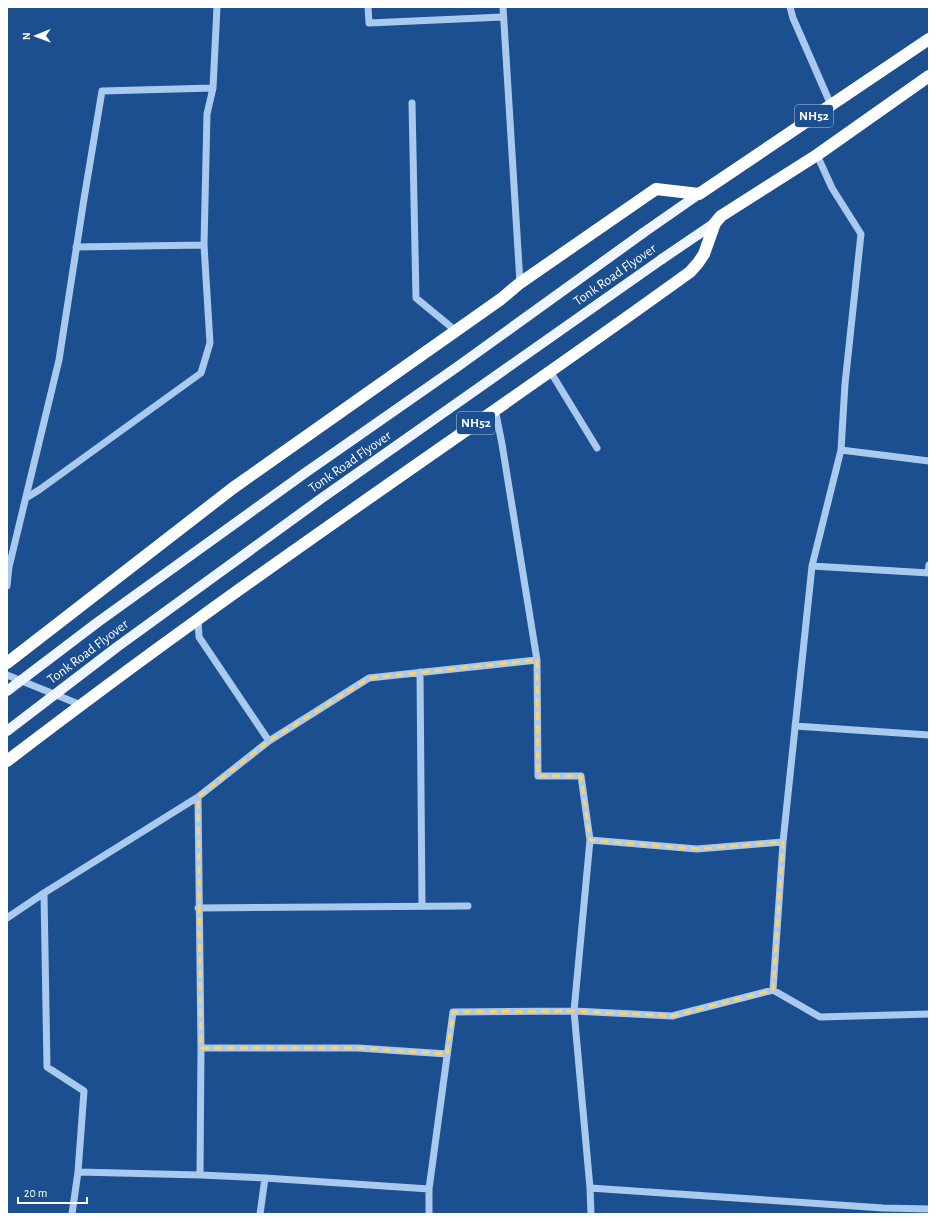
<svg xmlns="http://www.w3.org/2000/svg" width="936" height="1221" font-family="'Alegreya Sans',sans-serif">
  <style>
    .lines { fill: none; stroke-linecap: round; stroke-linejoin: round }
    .minor { stroke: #a9c9ee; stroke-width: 7 }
    .major { stroke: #f0f6ff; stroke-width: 10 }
    .highway { stroke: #fff; stroke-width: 12 }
    .major-bridge { stroke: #f0f6ff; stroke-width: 10 }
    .marked { fill: none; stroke: #ffd166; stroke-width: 3; stroke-dasharray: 8 5; stroke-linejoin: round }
    .labels { text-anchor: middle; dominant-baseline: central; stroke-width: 3; stroke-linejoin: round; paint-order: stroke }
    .shield { fill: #1b4f8f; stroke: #bbcadd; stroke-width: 1 }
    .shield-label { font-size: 13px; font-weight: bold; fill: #fff }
    .street-label { font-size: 14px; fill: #fff; stroke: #1b4f8f }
  </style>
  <rect width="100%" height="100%" fill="#1b4f8f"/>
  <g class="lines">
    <path class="minor" d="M368,7L369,23L503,17
      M503,7L520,283
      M790,7L793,18L831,105
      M412,103L416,298L456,331
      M76,247L204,245
      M550,371L597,448
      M495,409L502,444L537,660L538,776H581L590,840
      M841,450L929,461
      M26,498L39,490L201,373L210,343L204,245L207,114L213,88
      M812,566L929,573
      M928,573L929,565
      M7,586L9,567L59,360L84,199L102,91L213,88L217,7
      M198,619L199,637L269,741L198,797L201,1048L200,1175L265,1178L260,1214
      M420,672L422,906
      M7,675L81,705
      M795,726L929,735
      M269,741L369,678L537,660
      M198,908L468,906
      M7,918L44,893
      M773,990L783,842L812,566L841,450L845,384L861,234L832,188L817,155
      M201,1048H358L447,1054
      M78,1172L84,1091L47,1067L44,893L198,797
      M265,1178L429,1189V1214
      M590,1188L883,1208L929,1209
      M429,1189L453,1012L574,1011L590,840L697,849L783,842
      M72,1214L78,1172L200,1175
      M591,1214L590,1188L574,1011L672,1016L773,990L820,1017L929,1014"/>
    <path class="major" d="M643,233L699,194
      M662,259L715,223"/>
    <path class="highway" d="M7,663L233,488L501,299L520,283L656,189L699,194L929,39
      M7,761C70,713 133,666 197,620C360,502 527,390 690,272L698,263L704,254L715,223L721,216L817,155L929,76"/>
    <path class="major-bridge" d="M7,691L98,622L305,473L457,367L643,233
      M7,731L117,647L322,498L662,259"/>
  </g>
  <path class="marked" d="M537,660L538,776H581L590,840L697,849L783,842L773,990L672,1016L574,1011L453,1012L447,1054L358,1048H201L198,797L269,741L369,678Z"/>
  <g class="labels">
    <g class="shield">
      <rect x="795" y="105" width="38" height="22" rx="3"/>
      <rect x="457" y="412" width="38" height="22" rx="3"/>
    </g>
    <g class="shield-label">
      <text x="814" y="116">NH52</text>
      <text x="476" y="423">NH52</text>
    </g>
    <g class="street-label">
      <text transform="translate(615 275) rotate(-35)">Tonk Road Flyover</text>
      <text transform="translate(350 462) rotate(-35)">Tonk Road Flyover</text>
      <text transform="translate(88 652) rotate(-37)">Tonk Road Flyover</text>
    </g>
  </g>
  <rect width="936" height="1221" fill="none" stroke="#ffffff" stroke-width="16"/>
  <g transform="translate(36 36) rotate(269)" stroke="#1b4f8f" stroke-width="3" paint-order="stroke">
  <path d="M0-3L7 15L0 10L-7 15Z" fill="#ffffff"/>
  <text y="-6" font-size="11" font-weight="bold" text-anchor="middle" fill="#ffffff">N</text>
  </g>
  <path d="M18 1197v6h69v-6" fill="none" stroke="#ffffff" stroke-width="2"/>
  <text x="24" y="1197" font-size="12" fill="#ffffff" stroke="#1b4f8f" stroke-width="3" paint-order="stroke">20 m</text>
</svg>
